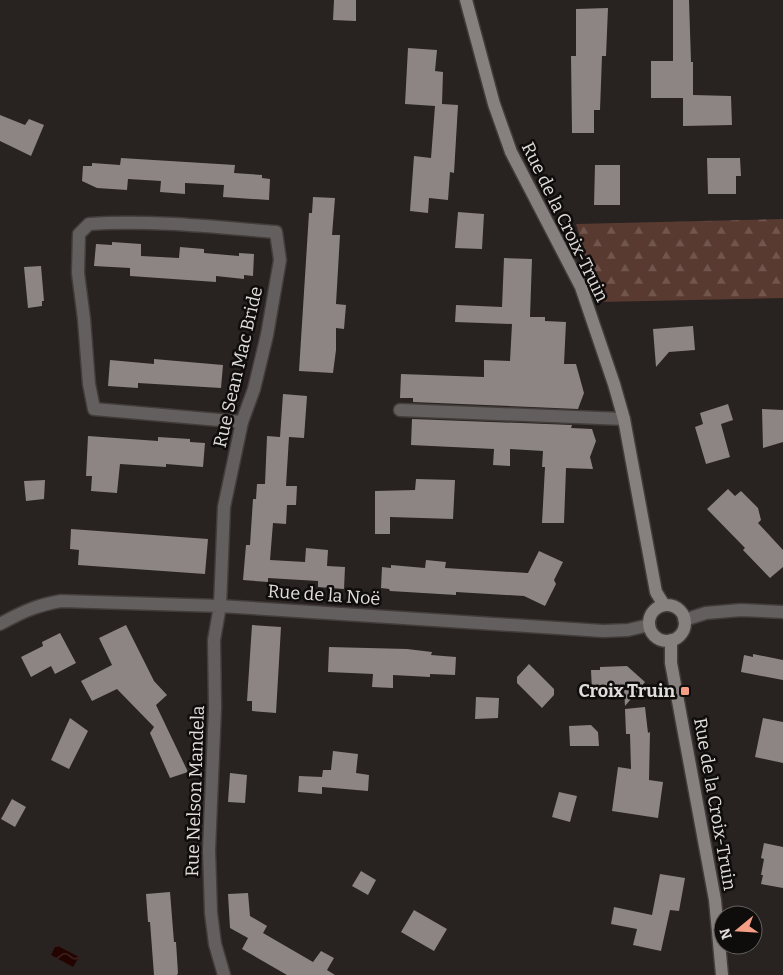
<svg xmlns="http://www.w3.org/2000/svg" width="783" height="975" font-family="Bitter,serif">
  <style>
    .forest { fill: url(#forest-firs) }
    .water { fill: url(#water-waves) }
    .building { fill: #8d8583 }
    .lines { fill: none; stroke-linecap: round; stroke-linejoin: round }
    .minor-casing { stroke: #423c3a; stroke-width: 15 }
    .secondary-casing { stroke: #423c3a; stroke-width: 15 }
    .minor { stroke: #625f5e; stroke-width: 12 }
    .secondary { stroke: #86807f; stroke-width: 12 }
    .poi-dot { fill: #f49e86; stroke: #0f0c0c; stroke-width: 2 }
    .labels { text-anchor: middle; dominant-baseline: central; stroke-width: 5; stroke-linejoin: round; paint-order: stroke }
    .street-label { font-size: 18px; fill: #e1dddb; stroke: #0f0c0c }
    .poi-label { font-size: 18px; font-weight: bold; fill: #e1dddb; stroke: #0f0c0c; text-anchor: end }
  </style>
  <defs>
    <pattern id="forest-firs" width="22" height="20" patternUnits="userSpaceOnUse" patternTransform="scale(1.25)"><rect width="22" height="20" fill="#593a31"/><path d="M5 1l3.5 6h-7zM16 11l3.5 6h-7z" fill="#71564e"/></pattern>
    <pattern id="water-waves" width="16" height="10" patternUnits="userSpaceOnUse" patternTransform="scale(1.25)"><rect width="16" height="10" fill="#240400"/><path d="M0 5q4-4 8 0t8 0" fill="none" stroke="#442825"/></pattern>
  </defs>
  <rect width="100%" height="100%" fill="#282220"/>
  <path class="forest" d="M783,219V298L599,302L576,224Z"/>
  <path class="water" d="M56,945L79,957L73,967L51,955Z"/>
  <path class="building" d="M334,0H356V21L333,20Z
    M673,0H689L691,62H693V95L731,96L732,125L683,126V98H651V61H673Z
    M608,8L606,56H602L600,110H594V133H572L571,56H576V9Z
    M408,48L437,50L435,71L443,72L442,104L458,105L454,173L450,172L448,200L429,198L428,213L410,211L414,156L431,158L435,106L405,104Z
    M0,115L25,125L29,119L44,125L31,156L0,141Z
    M121,158L235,165L234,173L262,175V178L270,179L269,200L223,197L224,185L185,183V194L160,192L161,181L128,179L127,190L97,188L82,181L83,166H92V163L120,165Z
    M707,158H740L741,176H736V194H708Z
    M595,165H620V205H594Z
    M313,197L335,198L332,235H340L336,304L346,305L344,329L336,328V350L333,373L299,371L309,213H312Z
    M458,212L484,214L482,249L455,248Z
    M112,242L141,244V256L179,258L180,247L204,249V253L239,256V253L254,254L253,276L244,275V279L216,276V282L130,276V268L94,266L96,244L112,245Z
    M504,258L532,259L530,317H545V321L566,322L564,364H576L584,393L578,409L413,402V398H400L401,374L484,377V360L510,361L512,324L455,322L456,305L502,307Z
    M41,266L44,301H42V306L28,308L24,267Z
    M693,326L695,350L669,352L656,367L653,329Z
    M154,359L223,365L221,388L138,383V388L108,386L110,360L154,364Z
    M283,394L307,396L304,438L289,437L286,486H297L296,505H287L286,524L273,523L270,560L305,562L306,548L328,550L327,566L345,567L344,589L318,587V581L268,578V582L243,580L246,545H250L253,499H256L257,484H265L267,436L280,437Z
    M728,404L733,420L721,424L730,457L706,464L695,427L703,424L700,413Z
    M762,409L783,410V442L763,448Z
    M412,419L572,425L571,428L592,429L596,441L590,457L593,469L566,468L564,523H542L545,467H542L543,451L510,449V466L493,465L494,449L411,445Z
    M88,436L158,441V437L190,439V442L205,443L203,467L166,464V467L120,464L117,493L91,491L92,476H86Z
    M416,479L455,480L453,519L390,517V534H375V491L415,490Z
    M45,480L44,499L26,501L24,481Z
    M728,489L735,496L741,491L758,508L761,520L758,523L783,550V567L770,578L743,550L745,548L707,509Z
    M71,529L208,539L205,574L78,565L79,550L70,549Z
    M539,551L563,562L554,580L556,584L545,606L524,596L456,592V595L390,591L389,589L381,588L382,567L391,568V565L425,568L426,560L446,562L445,568L528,573Z
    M126,625L154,681L167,695L156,705L188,772L170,778L150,733L154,727L117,689L92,701L81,681L112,665L99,638Z
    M252,625L281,627L276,713L252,711V701H247Z
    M60,633L76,663L55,674L51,666L31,677L21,657L43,646L42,642Z
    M329,647L407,649L432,652L431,655L456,657L455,675L430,674V677L393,675V688L372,687L373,674L328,672Z
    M753,654L783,660V680L741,672L744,655L753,657Z
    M529,664L554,689V695L542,708L517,683V677Z
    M627,666L645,682L625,706L624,689L592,691L591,670H600V667Z
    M476,697L499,698L498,718L475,719Z
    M645,707L648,733L650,732L649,780L663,782L658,818L612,811L618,767L631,769L630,734H626L625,709Z
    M70,718L88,731L69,769L51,760Z
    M763,718L783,722V763L755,757Z
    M591,725L598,732L599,746H570L569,726Z
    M333,751L358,754L356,773L369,775L368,791L322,787V794L298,792L299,776L322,777L323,770H331Z
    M230,773L247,775L245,803L228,802Z
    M559,792L577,796L570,822L552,817Z
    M12,799L26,807L15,827L1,819Z
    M764,843L783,847V888L761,884L763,875H761L764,859L761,858Z
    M361,871L376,880L368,895L352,886Z
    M660,874L685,878L679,911L670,910L661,951L633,945L637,929L611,924L614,907L652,915Z
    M170,892L174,942H176L178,973L177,975H154L150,922H148L146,894Z
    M248,893L250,916L267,926L263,933L313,962L321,951L334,958L327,970L335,975H287L242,949L248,938L230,928L228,894Z
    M414,910L447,929L434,951L401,932Z"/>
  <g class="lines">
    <g class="minor-casing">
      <path id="minor" d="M400,410L624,419
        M684,620L706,613L741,610L783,612
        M0,624C22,612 37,605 61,601L220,606L603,631L628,630L649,625
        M224,975L215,944L211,913L209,850L215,707L214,640L220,606L224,507L242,422L254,389L267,335L280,260L276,232C214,227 152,220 89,224L79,234L78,273L84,319L89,384L94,409L242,422"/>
    </g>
    <g class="secondary-casing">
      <path id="secondary" d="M466,0L494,104L511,152L581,287L614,384L624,419L656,592L664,605
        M649 623a18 18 0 1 1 36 0a18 18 0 1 1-36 0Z
        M671,640V663L715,900L722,975"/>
    </g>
    <use href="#minor" class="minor"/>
    <use href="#secondary" class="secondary"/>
  </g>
  <rect class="poi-dot" x="680" y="686" width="10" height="10" rx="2.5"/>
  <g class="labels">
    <g class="street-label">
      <text transform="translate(565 222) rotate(64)">Rue de la Croix-Truin</text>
      <text transform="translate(238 367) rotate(-77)">Rue Sean Mac Bride</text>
      <text transform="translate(324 595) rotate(4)">Rue de la Noë</text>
      <text transform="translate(195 791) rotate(-88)">Rue Nelson Mandela</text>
      <text transform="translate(715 804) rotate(80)">Rue de la Croix-Truin</text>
    </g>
    <g class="poi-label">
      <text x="675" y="691">Croix Truin</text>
    </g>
  </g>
  <g transform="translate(738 930) rotate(252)"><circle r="24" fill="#0f0c0c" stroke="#63605f"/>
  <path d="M0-4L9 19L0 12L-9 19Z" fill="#f49e86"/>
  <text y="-8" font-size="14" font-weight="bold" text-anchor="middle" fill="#e1dddb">N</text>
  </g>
</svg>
